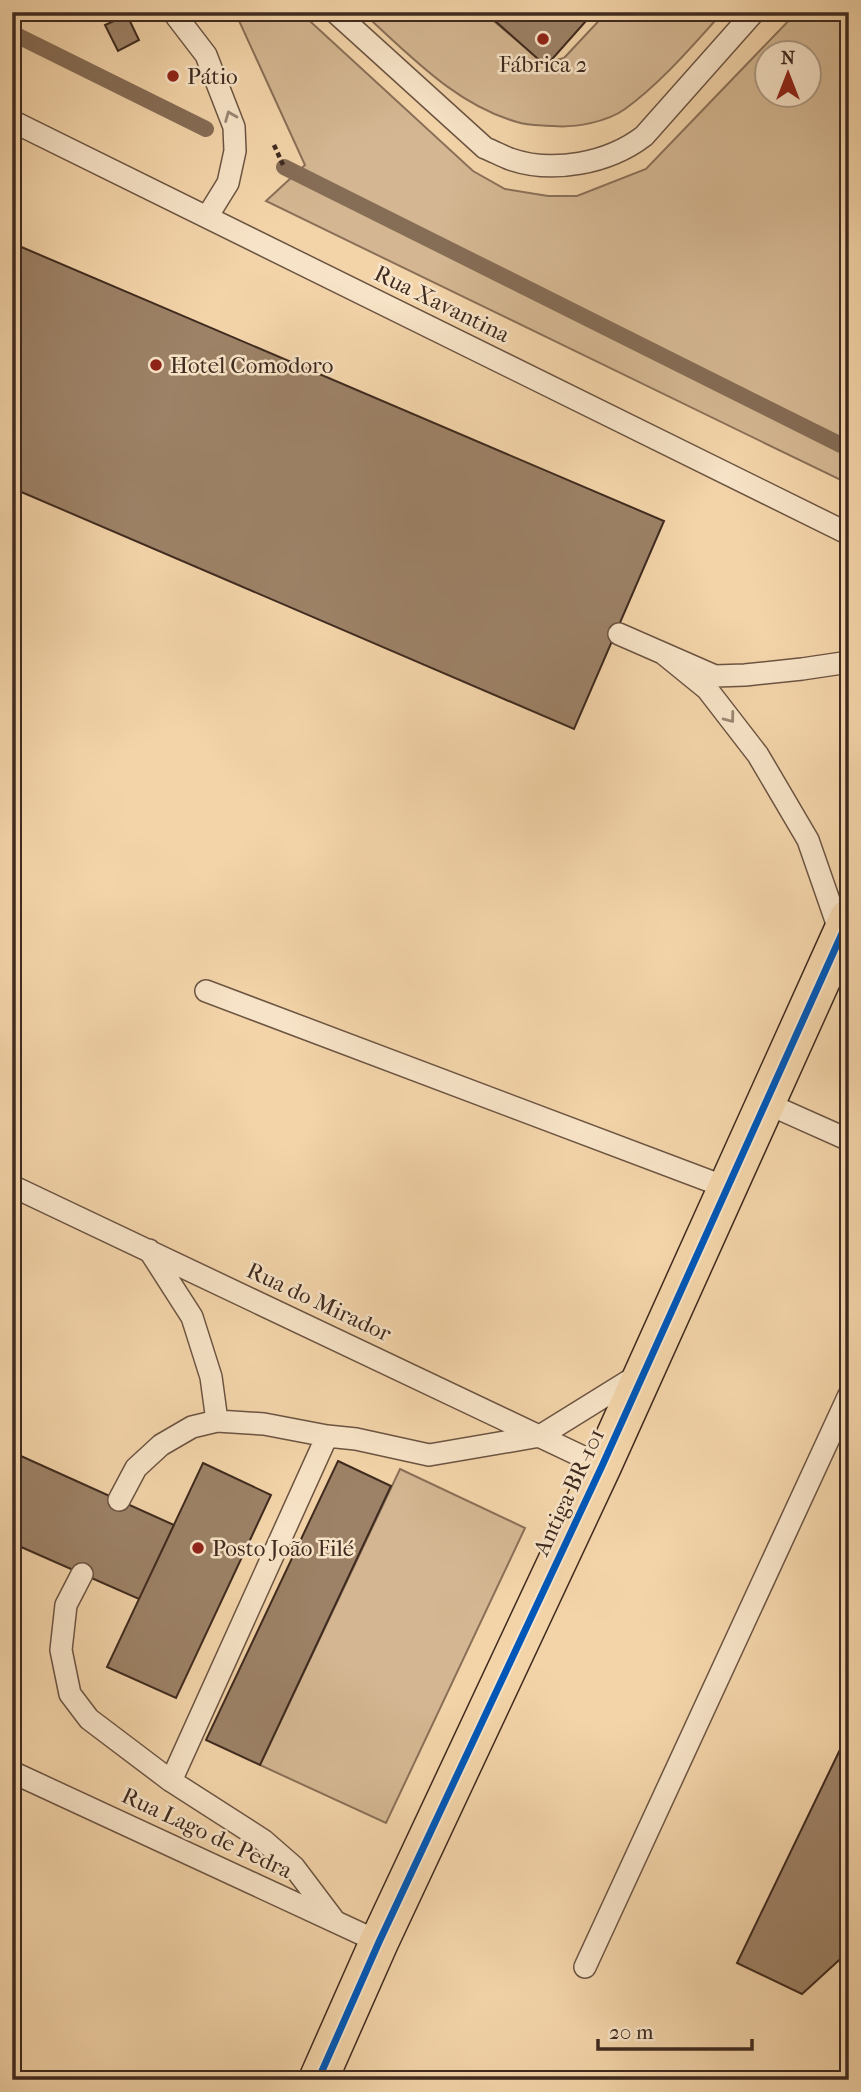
<svg xmlns="http://www.w3.org/2000/svg" width="861" height="2092" font-family="'IM FELL French Canon',serif">
  <style>
    .green { fill: #d4b792; stroke: #8a7058; stroke-width: 2; fill-rule: evenodd }
    .lines { fill: none; stroke-linecap: round; stroke-linejoin: round }
    .stream { stroke: #866d56; stroke-width: 16 }
    .building { fill: #9d8267; stroke: #3f2a1f; stroke-width: 2 }
    .service-casing { stroke: #6c5442; stroke-width: 24 }
    .primary-casing { stroke: #3f2a1f; stroke-width: 41 }
    .path { stroke: #3f2a1f; stroke-width: 4.5; stroke-dasharray: 5 3.5; stroke-linecap: butt }
    .service { stroke: #f7e3c7; stroke-width: 21 }
    .primary { stroke: #f3d4a9; stroke-width: 38 }
    .cycleway-casing { stroke: #f7e3c7; stroke-width: 11 }
    .cycleway { stroke: #0057b8; stroke-width: 7 }
    .oneway { stroke: #9b8673 }
    .poi-dot { fill: #8f2418; stroke: #f7e3c7; stroke-width: 2.5 }
    .labels { text-anchor: middle; dominant-baseline: central; stroke-width: 5; stroke-linejoin: round; paint-order: stroke }
    .poi-label { font-size: 23px; fill: #3f2a1f; stroke: #f7e3c7; text-anchor: start }
    .street-label { font-size: 23px; fill: #3f2a1f; stroke: #f7e3c7 }
  </style>
  <rect width="100%" height="100%" fill="#f3d4a9"/>
  <filter id="stains"><feTurbulence type="fractalNoise" baseFrequency=".00286" numOctaves="4"/><feColorMatrix values="0 0 0 0 .2 0 0 0 0 .09 0 0 0 0 .02 0 0 0 .5 -.17"/></filter>
  <radialGradient id="worn" r=".72"><stop offset=".6" stop-color="#630" stop-opacity="0"/><stop offset="1" stop-color="#630" stop-opacity=".3"/></radialGradient>
  <path class="green" d="M235,12H300L473,171L505,189L548,196H577L646,169L797,12H849V484L266,201L305,165ZM808,52V94H766V52Z
    M362,12H483L544,63L564,58L607,12H723C692,46 662,82 625,109C607,122 575,128 553,126C542,125 528,126 517,122C454,104 409,54 362,12Z
    M400,1469L525,1528L386,1823L260,1765Z"/>
  <g class="lines">
    <path class="stream" d="M12,33L206,129
      M284,167L841,445"/>
  </g>
  <path class="building" d="M485,12H594L546,66Z
    M127,15L139,40L118,51L105,25Z
    M12,243L664,521L574,729L12,488Z
    M12,1452L174,1525L139,1599L12,1543Z
    M338,1461L391,1486L260,1765L206,1740Z
    M203,1463L271,1495L176,1698L107,1667Z
    M849,1731V1951L802,1994L737,1963Z"/>
  <g class="lines">
    <g class="service-casing">
      <path id="service" d="M173,12L206,55L234,127L235,151L228,183L207,217
        M335,12L485,148C493,151 502,156 510,159C553,174 609,163 644,136L754,12
        M12,121L849,534
        M619,634L715,676L745,675L802,669L849,662
        M664,654L707,689L758,755L808,840L841,935
        M206,991L728,1188
        M766,1103L849,1140
        M12,1186L602,1466
        M149,1250L192,1317L211,1377L217,1421
        M119,1500L136,1468L161,1445L192,1427L217,1421L264,1424L327,1436L356,1439L429,1455L540,1436L640,1374
        M82,1574L66,1605L61,1650L70,1694L89,1719L171,1781L263,1840L294,1867L334,1920
        M12,1772L379,1942
        M171,1781L327,1436
        M585,1967L849,1395"/>
    </g>
    <g class="primary-casing">
      <path id="primary" d="M318,2080L379,1942L602,1466L849,918"/>
    </g>
    <path class="path" d="M274,145L284,167"/>
    <use href="#service" class="service"/>
    <use href="#primary" class="primary"/>
    <g class="cycleway-casing">
      <path id="cycleway" d="M318,2080L379,1942L602,1466L849,918"/>
    </g>
    <use href="#cycleway" class="cycleway"/>
  </g>
  <defs><path id="oneway-chevron" d="M-2-3.5L2.5 0L-2 3.5" fill="none" stroke-width="1.6" stroke-linecap="round" stroke-linejoin="round" transform="scale(1.75)"/></defs>
  <g class="oneway">
    <use href="#oneway-chevron" transform="translate(230 116) rotate(-112)"/>
    <use href="#oneway-chevron" transform="translate(730 718) rotate(53)"/>
  </g>
  <g class="poi-dot">
    <circle cx="543" cy="39" r="7"/>
    <circle cx="173" cy="76" r="7"/>
    <circle cx="156" cy="365" r="7"/>
    <circle cx="198" cy="1548" r="7"/>
  </g>
  <g class="labels">
    <g class="poi-label">
      <text x="543" y="64" text-anchor="middle">Fábrica 2</text>
      <text x="187" y="76">Pátio</text>
      <text x="170" y="365">Hotel Comodoro</text>
      <text x="212" y="1548">Posto João Filé</text>
    </g>
    <g class="street-label">
      <text transform="translate(442 304) rotate(26)">Rua Xavantina</text>
      <text transform="translate(319 1302) rotate(25)">Rua do Mirador</text>
      <text transform="translate(569 1492) rotate(-65)">Antiga BR-101</text>
      <text transform="translate(207 1833) rotate(25)">Rua Lago de Pedra</text>
    </g>
  </g>
  <rect width="861" height="2092" fill="none" stroke="#f3d4a9" stroke-width="42"/>
  <rect x="14" y="14" width="833" height="2064" fill="none" stroke="#3f2a1f" stroke-width="3.5"/>
  <rect x="21" y="21" width="819" height="2050" fill="none" stroke="#3f2a1f" stroke-width="2"/>
  <g transform="translate(788 74)"><circle r="33" fill="#f7e3c7" stroke="#ad9984" stroke-width="2"/>
  <path d="M0-5L12 26L0 18L-12 26Z" fill="#8f2418"/>
  <text y="-10" font-size="19" font-weight="bold" text-anchor="middle" fill="#3f2a1f">N</text>
  </g>
  <path d="M598 2039v10h154v-10" fill="none" stroke="#3f2a1f" stroke-width="3.5"/>
  <text x="609" y="2039" font-size="21" fill="#3f2a1f" stroke="#f7e3c7" stroke-width="5" paint-order="stroke">20 m</text>
  <rect width="100%" height="100%" filter="url(#stains)"/>
  <rect width="100%" height="100%" fill="url(#worn)"/>
</svg>
